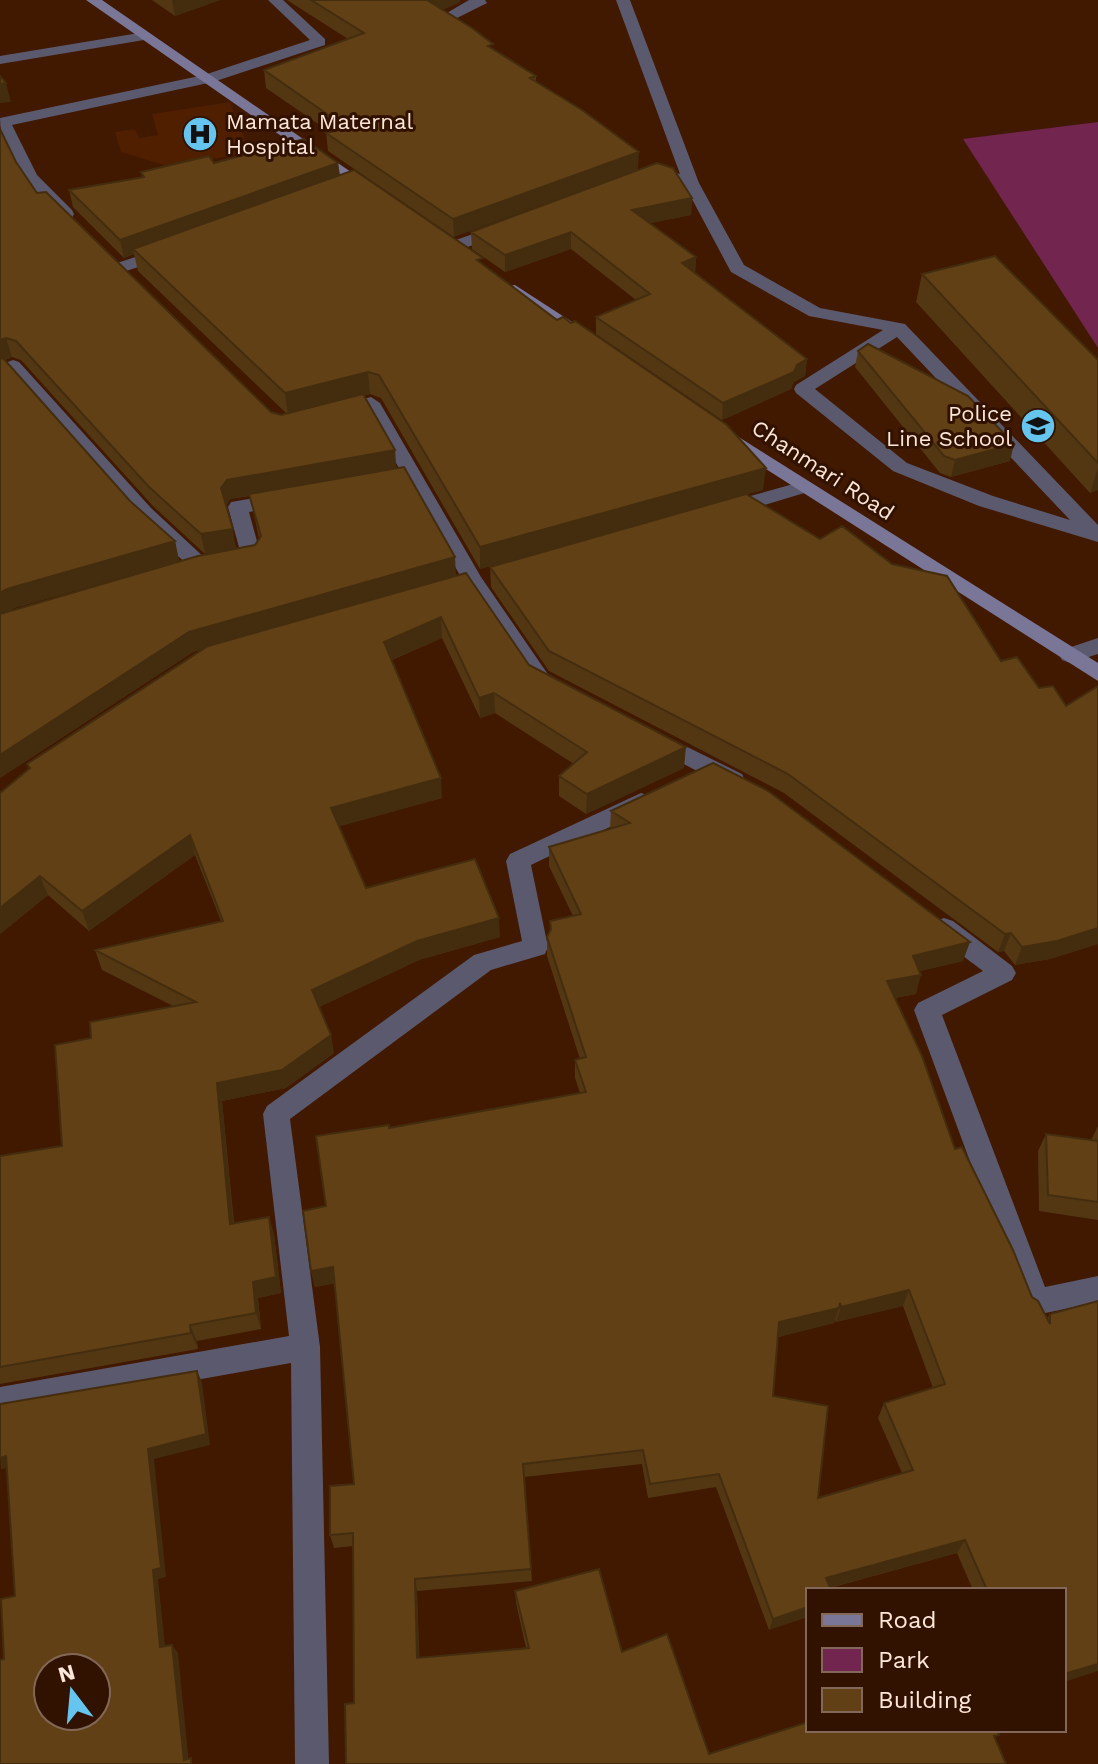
<svg xmlns="http://www.w3.org/2000/svg" width="1098" height="1764" font-family="'Work Sans',sans-serif">
  <style>
    .built { fill: #4f1f00 }
    .green { fill: #71254f }
    .lines { fill: none; stroke-linecap: round; stroke-linejoin: round }
    .street { fill: #5b596e; fill-rule: evenodd }
    .secondary { fill: #797697; fill-rule: evenodd }
    .wall { fill: #533712; fill-rule: evenodd }
    .shaded-wall { fill: #442d0f }
    .building { fill: #614015; stroke: #442d0f; stroke-width: 2; fill-rule: evenodd }
    .labels { text-anchor: middle; dominant-baseline: central; stroke-width: 6; stroke-linejoin: round; paint-order: stroke }
    .far-poi-label { font-size: 22px; fill: #fde6da; stroke: #311201; text-anchor: start }
    .far-street-label { font-size: 22px; fill: #fde6da; stroke: #311201 }
  </style>
  <rect width="100%" height="100%" fill="#411800"/>
  <path class="built" d="M230,102L250,153L167,166L121,152L115,132L135,129L139,138L158,135L152,114Z"/>
  <path class="green" d="M1098,122V348L963,139Z"/>
  <g class="lines">
    <path class="street" d="M268,0H283L325,39V45L213,82L12,125L37,175L72,210L74,214L72,218H60C34,190 0,158 0,118L204,75L310,40Z
      M469,0H485L487,3L457,18L476,34L469,38L440,17Z
      M616,0H630L699,183L744,265L820,308L905,324L1098,525V542L979,506L893,471L796,393L794,389L796,385L883,330L809,316L731,272L685,186L650,175L648,172L656,167L680,174ZM897,337L1070,520L993,496L907,463L815,389Z
      M145,32L152,36L150,39L0,64V56Z
      M502,224L510,229L508,233L453,252L444,247L447,243Z
      M166,247L172,248L175,252L172,256L120,273L111,268L114,264Z
      M13,360L19,362L151,508L207,560L210,565L207,570H193L137,518L10,374L0,377V365Z
      M371,397L380,403L481,577L547,673L564,686L561,692L553,694L531,683L466,586L366,410L336,418L327,412L329,408Z
      M804,481L811,483L814,487L811,491L725,517L715,510L718,505Z
      M284,493L291,494L294,499L291,504L249,512L261,556L258,561L229,567L222,565L219,560L222,555L240,551L228,507L231,502Z
      M1098,638V654L1070,663L1062,660L1059,655L1062,650Z
      M657,732L742,774L745,780L742,786L734,789L726,786L649,746L646,740L649,734Z
      M641,793L649,796L653,802L649,808L531,865L548,947L545,954L491,970L290,1119L320,1347L329,1764H295L291,1363L0,1415V1387L289,1336L263,1114L267,1106L474,955L522,941L506,861L510,854Z
      M944,918L953,921L1012,966L1016,973L1012,980L942,1015L1045,1287L1098,1276V1302L1036,1315L1026,1312L1022,1302L914,1010L918,1003L983,971L935,935L932,928L935,921Z"/>
    <path class="secondary" d="M86,0H102L377,190L369,195L363,193Z
      M515,285L589,333L592,337L589,341H577L509,294L506,290L509,286Z
      M726,429L1098,663V681L719,439L716,435Z"/>
  </g>
  <path class="wall" d="M152,0H220L175,16Z
    M287,0H460V2L442,10L493,49L536,76V82L454,237L328,151L326,133L330,132L266,88L264,70L348,39Z
    M0,129L16,162L37,193L271,412L281,415L286,413L138,271L134,254L124,258L73,207L69,190L142,178L141,172L214,163H338L340,175L483,264L763,490L746,494L1001,661L1039,688L1066,706L1098,686V944L1050,959L1015,965L1004,951L998,952L784,793L549,671L491,587L490,567L648,522L480,569L381,398L370,394L363,396L395,450L396,468L456,575L529,665L684,768L586,814L559,796V776L574,764L495,713L480,718L442,638L392,660L442,798L339,826L366,888L500,937L419,960L319,1007L334,1053L286,1088L222,1101L234,1223L274,1234L281,1293L258,1298L261,1329L197,1341L198,1349L0,1384V1156L62,1146L91,1038L173,1006L102,970L95,950L221,921L195,855L89,931L48,895L0,934L29,769L27,764L204,648L193,652L0,778ZM12,357L21,360L153,506L205,554L8,612L14,608L179,561L175,541L130,501L5,360ZM250,496L259,538L255,545L236,548L226,506L230,499Z
    M692,198L691,215L650,223L696,257L695,273L807,359L805,376L794,382L791,389L722,420L596,334V317L636,300L571,249L505,272L472,249L471,232Z
    M922,274L1098,360V490L1090,493L916,302Z
    M858,351L1010,461L951,477L940,473L855,367Z
    M611,811L963,961L920,971L916,994L895,998L955,1149L1032,1297L1047,1319L1050,1314L1064,1590H973L957,1553L830,1588L769,1630L716,1487L648,1498L642,1464L524,1477L532,1581L417,1591L419,1658L526,1648L516,1603L515,1591L622,1652L709,1754L995,1738L1006,1764H346L354,1703L353,1546L334,1548L330,1535L354,1484L335,1283L315,1287L311,1271L326,1206L389,1128L580,1093L575,1078V1060L580,1059L547,956V937L550,932V921L573,916L549,866V847L610,829ZM903,1306L933,1388L884,1403L878,1418L902,1473L818,1498L773,1396L778,1337L834,1323L835,1320L836,1322Z
    M1098,1126V1220L1039,1211L1038,1151L1046,1134L1091,1140Z"/>
  <path class="shaded-wall" d="M172,0H220L175,16Z
    M426,0H460V2L427,17Z
    M6,83L11,102L0,103V84Z
    M639,152L638,170L454,237L453,219Z
    M338,163L340,180L133,249L134,254L124,258L120,240Z
    M692,198L691,215L632,227V210Z
    M571,232V249L505,272V255Z
    M696,257L695,274L682,263Z
    M6,338L12,357L0,362V340Z
    M807,359L805,376L794,382L791,389L722,420L723,403Z
    M368,372L370,394L288,415L285,393Z
    M1014,444L1010,461L951,477L955,460Z
    M395,450L396,470L230,499L225,508L221,488L227,480Z
    M766,468L763,490L480,569V547Z
    M1098,468V490L1090,493Z
    M233,529L236,549L205,554L201,534Z
    M175,541L179,561L14,608L0,616V593L7,589Z
    M455,557L456,576L193,652L0,778V755L189,632Z
    M441,617L442,638L386,662L384,642Z
    M494,693L495,713L480,718L479,698Z
    M686,747L684,768L586,814L587,794Z
    M441,778L442,798L334,828L331,808Z
    M190,835L195,855L89,931L82,911Z
    M40,876L48,895L0,934V908Z
    M499,918L500,937L419,960L315,1009L312,990L417,941Z
    M1098,928V944L1050,959L1015,965L1022,947Z
    M1011,933L1004,951L998,952L1005,934Z
    M970,942L963,961L908,974L913,956Z
    M921,975L916,994L882,1000L887,981Z
    M331,1035L334,1053L286,1088L222,1101L235,1241L230,1224L217,1083Z
    M269,1217L274,1234L281,1293L258,1298L261,1329L256,1313L253,1282Z
    M333,1267L337,1283L315,1287L311,1271Z
    M909,1290L903,1306L836,1322L841,1307Z
    M839,1308L834,1323L775,1338L779,1322Z
    M190,1325L197,1341L198,1349L191,1333Z
    M197,1371L202,1382L210,1445L154,1459L166,1577L158,1579L166,1656L160,1647L153,1570L148,1449Z
    M6,1456L13,1467L1,1469L0,1458Z
    M965,1540L957,1553L821,1590L826,1578Z
    M415,1579L417,1591L420,1669L417,1658Z
    M808,1607V1617L769,1630L773,1619Z
    M172,1645L178,1653L189,1764L184,1760Z
    M1098,1664V1671L1064,1682V1674Z"/>
  <path class="building" d="M311,0H427L472,28L493,44L488,46L536,76L530,78L582,110L639,152L453,219L326,133L347,128L264,70L364,33Z
    M0,76L6,83L0,84Z
    M0,129L16,162L37,193L46,192L271,412L281,415L363,394L395,450L227,480L221,488L233,529L201,534L149,487L16,341L6,338L0,340Z
    M304,139L338,163L120,240L69,190L144,177L141,172L209,156L214,163Z
    M657,163L673,168L692,198L632,210L696,257L682,263L807,359L797,365L794,372L723,403L596,317L650,294L571,232L505,255L471,232Z
    M354,170L483,258L477,260L557,320L563,317L571,323L575,321L727,425L766,468L480,547L379,375L368,372L285,393L133,249Z
    M995,256L1098,360V463L922,274Z
    M868,344L968,396L1014,444L955,460L944,456L858,351Z
    M3,358L130,501L175,541L7,589L0,593V359Z
    M404,467L455,557L189,632L0,755V614L198,556L255,545L261,536L249,494Z
    M746,494L820,539L842,526L892,564L947,576L1001,661L1017,657L1039,688L1053,686L1066,706L1098,686V928L1057,941L1022,947L1011,933L1005,934L788,774L549,651L490,567Z
    M466,573L529,665L686,747L587,794L559,776L587,752L494,693L479,698L441,617L384,642L441,778L331,808L366,888L475,859L499,918L417,941L312,990L331,1035L282,1070L217,1083L230,1224L269,1217L276,1277L253,1282L256,1313L190,1325L191,1333L0,1367V1156L62,1146L55,1045L91,1038L90,1022L196,1002L95,950L223,921L190,835L82,911L40,876L0,908V793L30,768L27,764L208,646Z
    M713,763L768,791L970,942L913,956L921,975L887,981L922,1056L955,1149L962,1147L1013,1250L1032,1297L1038,1301L1050,1324V1314L1098,1301V1664L1064,1674V1590H987L965,1540L826,1578L831,1590H808V1607L773,1619L719,1474L650,1484L643,1450L523,1464L531,1569L415,1579L417,1658L529,1648L515,1591L599,1569L622,1652L667,1634L709,1754L808,1722V1730H997L999,1735L994,1736L1006,1764H346L345,1704L354,1703L353,1533L330,1535V1486L354,1484L333,1267L311,1271L303,1211L326,1206L316,1136L389,1125V1128L586,1092L575,1060L586,1057L547,937L551,929L550,921L581,914L549,847L630,823L611,811ZM909,1290L945,1384L884,1403L913,1470L818,1498L828,1406L773,1396L779,1322L839,1308L840,1303L841,1307Z
    M1046,1134L1098,1141V1202L1048,1195Z
    M197,1371L206,1434L148,1449L161,1568L153,1570L160,1647L172,1645L184,1760L191,1758V1764H0V1660L4,1659L1,1599L15,1596L6,1456L0,1458V1404ZM48,1668H96V1716H48Z"/>
  <defs>
    <g id="hospital-disc" transform="scale(1.8)"><circle r="9.5" fill="#65c5ef" stroke="#311201"/><path d="M-5-5h3v3.5h4V-5h3V5h-3V1.5h-4V5h-3Z" fill="#111"/></g>
    <g id="school-disc" transform="scale(1.8)"><circle r="9.5" fill="#65c5ef" stroke="#311201"/><path d="M0-5L7-2L0 1L-7-2ZM-4 1L0 2.5L4 1V4Q0 6-4 4Z" fill="#111"/></g>
  </defs>
  <g fill-rule="evenodd">
    <use href="#hospital-disc" x="200" y="134"/>
    <use href="#school-disc" x="1038" y="426"/>
  </g>
  <g class="labels">
    <g class="far-poi-label">
      <text x="226" y="121">Mamata Maternal<tspan x="226" dy="25">Hospital</tspan></text>
      <text x="1012" y="413" text-anchor="end">Police<tspan x="1012" dy="25">Line School</tspan></text>
    </g>
    <g class="far-street-label">
      <text transform="translate(823 470) rotate(33)">Chanmari Road</text>
    </g>
  </g>
  <rect x="806" y="1588" width="260" height="144" fill="#311201" stroke="#836758" stroke-width="2"/>
  <rect x="822" y="1614" width="40" height="12" fill="#797697" stroke="#836758" stroke-width="2"/>
  <text x="878" y="1628" font-size="24" fill="#fde6da">Road</text>
  <rect x="822" y="1648" width="40" height="24" fill="#71254f" stroke="#836758" stroke-width="2"/>
  <text x="878" y="1668" font-size="24" fill="#fde6da">Park</text>
  <rect x="822" y="1688" width="40" height="24" fill="#614015" stroke="#836758" stroke-width="2"/>
  <text x="878" y="1708" font-size="24" fill="#fde6da">Building</text>
  <g transform="translate(72 1692) rotate(344)"><circle r="38" fill="#311201" stroke="#836758" stroke-width="2"/>
  <path d="M0-6L14 30L0 20L-14 30Z" fill="#65c5ef"/>
  <text y="-12" font-size="22" font-weight="bold" text-anchor="middle" fill="#fde6da">N</text>
  </g>
</svg>
